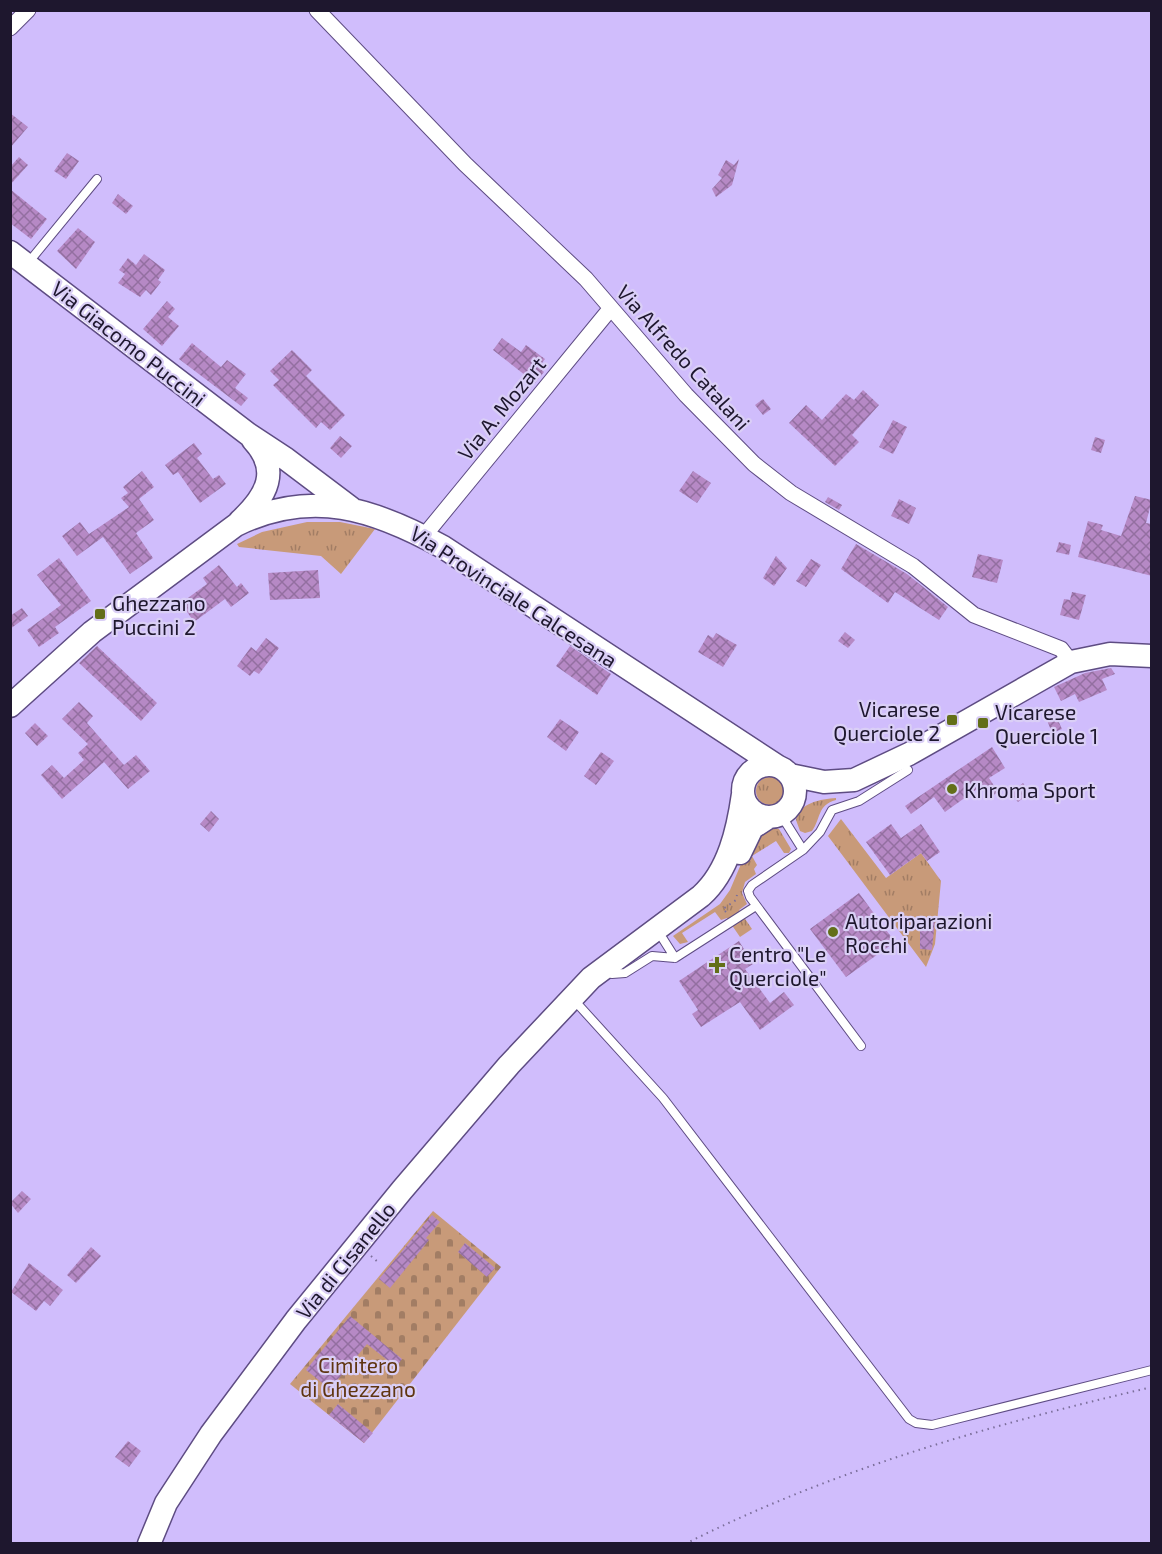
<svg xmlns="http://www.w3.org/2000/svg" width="1162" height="1554" font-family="'Exo 2',sans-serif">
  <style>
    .grass { fill: url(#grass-tufts) }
    .cemetery { fill: url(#cemetery-stones) }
    .building { fill: url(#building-cross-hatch) }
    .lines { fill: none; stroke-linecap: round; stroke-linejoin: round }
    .lane-casing { stroke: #5e4c83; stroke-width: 10 }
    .street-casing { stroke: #5e4c83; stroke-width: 17 }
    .secondary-casing { stroke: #5e4c83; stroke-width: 25 }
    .path { stroke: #7b6e9a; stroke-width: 2; stroke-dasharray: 1.5 4.5; stroke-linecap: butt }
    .lane { stroke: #fff; stroke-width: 8 }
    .street { stroke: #fff; stroke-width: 15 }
    .secondary { stroke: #fff; stroke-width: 22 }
    .poi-dot { fill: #636f19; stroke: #dacff6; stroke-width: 2 }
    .labels { text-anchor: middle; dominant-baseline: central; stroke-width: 4.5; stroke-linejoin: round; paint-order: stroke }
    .street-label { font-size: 21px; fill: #1e172e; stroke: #dacff6 }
    .poi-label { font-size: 21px; fill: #1e172e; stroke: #dacff6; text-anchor: start }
    .park-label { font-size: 21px; fill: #5f3510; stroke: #dacff6 }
  </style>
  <defs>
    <pattern id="grass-tufts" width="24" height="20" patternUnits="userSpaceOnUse" patternTransform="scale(1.5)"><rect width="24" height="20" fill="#c89a79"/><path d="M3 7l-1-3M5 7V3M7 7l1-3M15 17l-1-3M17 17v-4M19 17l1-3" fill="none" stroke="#a27d64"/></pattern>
    <pattern id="cemetery-stones" width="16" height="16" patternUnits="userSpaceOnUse" patternTransform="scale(1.5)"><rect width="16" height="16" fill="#c89a79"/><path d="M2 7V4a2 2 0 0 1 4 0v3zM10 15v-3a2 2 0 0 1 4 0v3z" fill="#a27d64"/></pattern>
    <pattern id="building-cross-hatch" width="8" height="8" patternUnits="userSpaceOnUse" patternTransform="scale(1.5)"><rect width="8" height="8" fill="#b689c5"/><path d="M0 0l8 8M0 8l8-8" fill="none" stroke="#936fa0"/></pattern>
  </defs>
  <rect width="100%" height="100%" fill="#d0bdfc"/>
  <path class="grass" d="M307,522H340L375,529L341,574L321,556L239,547L237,544L262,532Z
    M756 791a14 14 0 1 1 28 0a14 14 0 1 1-28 0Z
    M836,798V800C817,805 821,819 812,831L805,833L800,831L796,820C799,803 821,799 836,798Z
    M841,819L886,878L921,853L941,881L935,944L926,967L828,836Z
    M772,827L779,829L791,849L789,853H784L776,841L752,856L757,865L754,869L756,874L745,882L742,893L747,904L739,910L752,929L740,937L727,918L721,920L715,912L682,933L688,942L680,944L673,936L720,904L730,890L752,838Z"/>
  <path class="cemetery" d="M433,1211L501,1267L364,1443L290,1384Z"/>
  <path class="building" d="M10,113L28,127L10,148Z
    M67,153L79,161L66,179L54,171Z
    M19,157L28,165L10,185V167Z
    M739,159L732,185L716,197L712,189L722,178L718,175L726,160L734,165Z
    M10,189L47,219L31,239L10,223Z
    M118,194L133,206L126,214L112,203Z
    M78,228L95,242L76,269L57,251Z
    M144,254L165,270L158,280L161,282L151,295L146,290L140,297L118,283L125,274L119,270L128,258L136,265Z
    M167,301L175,309L168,317L179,326L162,346L143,329Z
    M502,338L521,352L526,345L545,359L539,367L544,372L535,383L493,350Z
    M192,343L221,367L227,360L246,374L235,388L248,398L241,406L179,359Z
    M292,350L312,370L306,376L345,415L330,430L321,422L316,428L273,385L279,380L270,371Z
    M863,390L879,405L852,435L859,442L835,466L789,423L806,405L822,420L846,394L854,400Z
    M763,399L771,409L763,415L755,405Z
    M893,420L907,427L893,454L879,447Z
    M340,436L352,446L341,458L330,448Z
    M1095,437L1105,440L1101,453L1091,450Z
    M194,443L202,454L197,458L213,479L219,475L226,484L200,503L178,472L173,475L165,465Z
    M142,471L154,487L139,499L154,520L136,533L153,558L130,574L103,537L77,556L62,536L80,522L89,534L129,507L121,498L128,493L123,487Z
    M693,471L711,483L697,503L679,491Z
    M1135,496L1152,500L1146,523L1152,524V576L1078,557L1088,521L1103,525L1101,530L1121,536Z
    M828,497L842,505L839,510L825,502Z
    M899,499L916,508L909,524L891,516Z
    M1059,542L1071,545L1069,555L1056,552Z
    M856,544L907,574L948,607L939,620L895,592L888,603L841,569Z
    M978,554L1003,560L997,583L972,577Z
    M776,556L787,568L774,586L763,578Z
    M59,558L91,601L55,627L59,633L39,647L27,630L61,605L37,575Z
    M811,559L821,565L806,587L796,581Z
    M219,565L237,587L241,583L249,593L231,607L225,599L194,622L181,603L207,584L203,578Z
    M318,570L320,598L270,600L268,573Z
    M1072,592L1086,595L1079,620L1060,615L1064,599L1070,600Z
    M22,608L28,616L10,629V616Z
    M845,632L855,640L848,648L838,641Z
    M716,633L737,645L723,667L698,652L708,635L713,638Z
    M266,638L279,648L259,674L254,671L250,676L237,666L251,647L256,651Z
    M97,646L157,703L141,721L79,663Z
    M570,646L611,674L597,695L556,666Z
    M1111,668L1115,674L1102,679L1107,690L1079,702L1075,694L1061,701L1054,687L1085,673Z
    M79,702L93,716L87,723L124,765L136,755L150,771L128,789L104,762L62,799L41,775L52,765L64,778L84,760L78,753L88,744L62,719Z
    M1056,716L1062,729L1052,733L1047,720Z
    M560,719L579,732L566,751L547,737Z
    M35,723L48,736L37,746L25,733Z
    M992,747L1005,768L989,778L998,792L988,799L980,787L945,812L934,797L911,814L905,806Z
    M601,752L614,761L596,785L584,776Z
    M1023,783L1030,793L1018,802L1011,793Z
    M211,811L219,819L209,832L200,824Z
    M891,824L901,838L921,824L940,852L927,861L921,853L890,875L866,842Z
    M859,893L895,942L846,977L810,929Z
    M920,919L935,920L932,950L920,949Z
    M739,941L753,964L745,969L770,1003L784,992L794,1005L760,1030L740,1002L701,1027L692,1014L698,1010L679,981Z
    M22,1191L31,1199L18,1213L10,1203Z
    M432,1215L440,1222L426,1238L429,1240L390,1288L379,1279Z
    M465,1243L495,1268L487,1277L458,1252Z
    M91,1247L101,1256L76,1283L67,1275Z
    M29,1263L63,1290L50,1306L44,1301L36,1311L11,1292Z
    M350,1316L402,1359L396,1367L367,1344L330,1389L306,1370Z
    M338,1404L373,1433L364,1443L329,1415Z
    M128,1441L141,1451L129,1467L115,1457Z"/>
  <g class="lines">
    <g class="lane-casing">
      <path id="lane" d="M28,263L97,179
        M781,815L803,850
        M663,939L675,958
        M612,974L625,973L652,956L675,958L756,906
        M574,1000L663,1098L909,1419L916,1423L932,1425L1152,1370
        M861,1046L750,897L748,891L752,885L803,850L820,832L832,810L859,801L908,770"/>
    </g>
    <g class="street-casing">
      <path id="street" d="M317,10L465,164L586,279L686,395L754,464L791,493L913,566L974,615L1061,649L1071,662
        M10,28L28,10
        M424,536L611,308"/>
    </g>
    <g class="secondary-casing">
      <path id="secondary" d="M10,252L248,434L286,459L351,508
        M240,521C267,496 281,470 253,440
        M10,706L92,632L236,525C312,488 374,509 443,547L777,766
        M743 791a26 26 0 1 1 52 0a26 26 0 1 1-52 0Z
        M790,775L824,782L854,780L909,754L1071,662L1110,654L1152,656
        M740,853L752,828L769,817
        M149,1544L166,1503L211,1434L296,1320L402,1190L509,1065L591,978L701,896C729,871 738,829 743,794"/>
    </g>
    <path class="path" d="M726,912L723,909L736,900L737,895
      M371,1256L378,1262
      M685,1544C834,1469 990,1425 1152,1387"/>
    <use href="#lane" class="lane"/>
    <use href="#street" class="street"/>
    <use href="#secondary" class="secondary"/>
  </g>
  <g class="poi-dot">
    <rect x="94" y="608" width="12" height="12" rx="3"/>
    <rect x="946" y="714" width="12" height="12" rx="3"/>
    <rect x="977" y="717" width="12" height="12" rx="3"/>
    <circle cx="952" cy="789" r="6"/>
    <circle cx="833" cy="932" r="6"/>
    <path d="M714 956h6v6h6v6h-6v6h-6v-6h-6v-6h6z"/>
  </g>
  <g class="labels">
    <g class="street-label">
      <text transform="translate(129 343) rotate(38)">Via Giacomo Puccini</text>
      <text transform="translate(684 357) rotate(48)">Via Alfredo Catalani</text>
      <text transform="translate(501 408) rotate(-51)">Via A. Mozart</text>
      <text transform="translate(514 596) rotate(33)">Via Provinciale Calcesana</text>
      <text transform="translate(345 1260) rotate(-51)">Via di Cisanello</text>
    </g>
    <g class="poi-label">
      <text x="112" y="602">Ghezzano<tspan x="112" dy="24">Puccini 2</tspan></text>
      <text x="940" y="708" text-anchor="end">Vicarese<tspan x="940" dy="24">Querciole 2</tspan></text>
      <text x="995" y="711">Vicarese<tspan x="995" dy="24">Querciole 1</tspan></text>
      <text x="964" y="789">Khroma Sport</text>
      <text x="845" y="920">Autoriparazioni<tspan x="845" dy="24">Rocchi</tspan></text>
      <text x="729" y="953">Centro "Le<tspan x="729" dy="24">Querciole"</tspan></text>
    </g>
    <g class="park-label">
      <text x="358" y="1364">Cimitero<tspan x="358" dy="24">di Ghezzano</tspan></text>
    </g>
  </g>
  <rect width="1162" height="1554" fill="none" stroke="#1e172e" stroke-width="24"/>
</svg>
